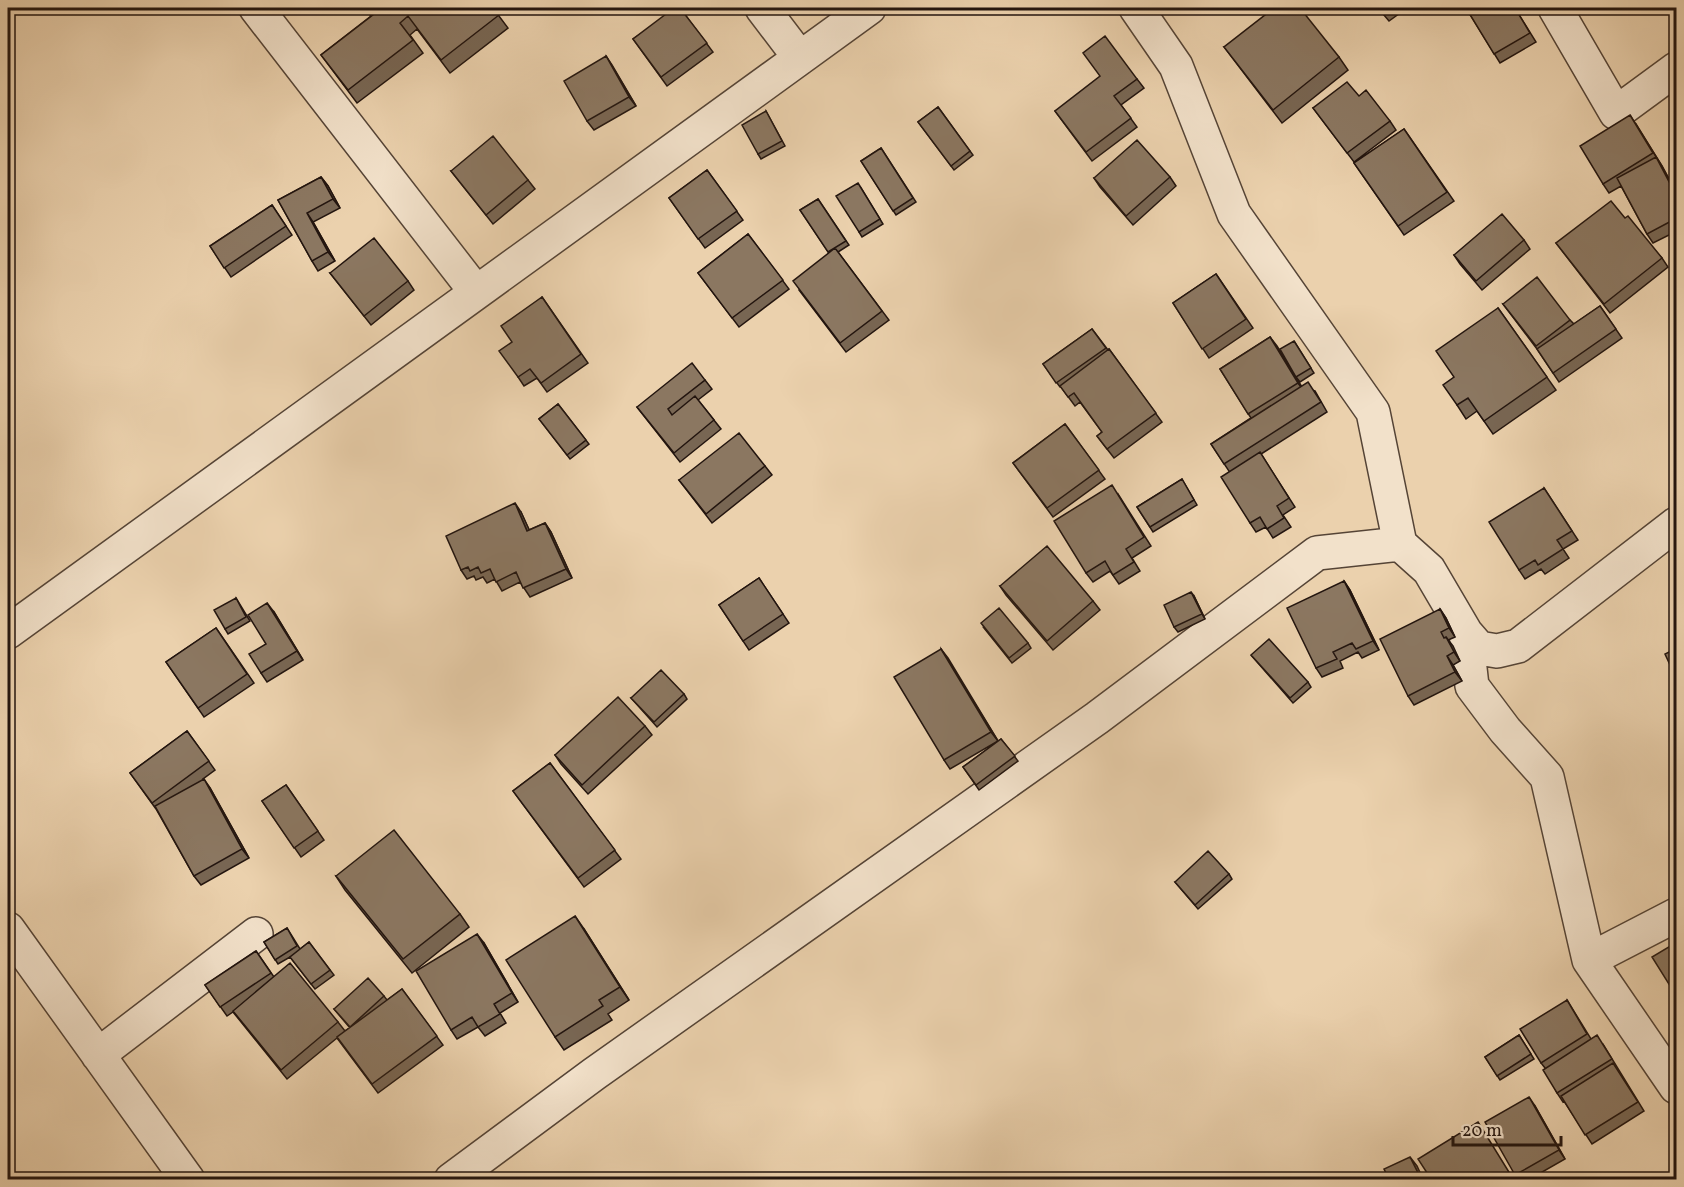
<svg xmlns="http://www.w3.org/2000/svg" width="1684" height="1187" font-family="Vollkorn,serif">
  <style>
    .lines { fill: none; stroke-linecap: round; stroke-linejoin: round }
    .minor-casing { stroke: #554436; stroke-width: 36 }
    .minor { stroke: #f2e1ca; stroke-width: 33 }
    .wall { fill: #786653; stroke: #23150f; stroke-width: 1.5 }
    .shaded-wall { fill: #615344; stroke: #23150f; stroke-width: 1.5 }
    .building { fill: #8b7761; stroke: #23150f; stroke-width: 1.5 }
  </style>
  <rect width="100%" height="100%" fill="#ebd1ad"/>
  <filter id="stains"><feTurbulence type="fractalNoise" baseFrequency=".00333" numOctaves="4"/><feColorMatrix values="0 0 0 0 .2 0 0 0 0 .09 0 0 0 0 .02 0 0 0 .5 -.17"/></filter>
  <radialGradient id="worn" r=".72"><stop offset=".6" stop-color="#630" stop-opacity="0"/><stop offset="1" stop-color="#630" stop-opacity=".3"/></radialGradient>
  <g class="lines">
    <g class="minor-casing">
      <path id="minor" d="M256,8L476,292
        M762,8L800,58
        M1136,8L1176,66L1234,214L1373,412L1400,544
        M1555,8L1616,113L1676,69
        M8,632L869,8
        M1466,633L1472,686L1505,730L1547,777L1589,960L1676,1087
        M8,929L188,1180
        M1589,960L1676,915
        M98,1055L256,934
        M451,1180L594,1074L1097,718L1317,553L1400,544L1429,570L1466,633L1479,648L1497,651L1518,646L1676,524"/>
    </g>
    <use href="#minor" class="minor"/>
  </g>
  <path class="wall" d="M364,8H493L508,28L450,73L417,29L410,35L423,53L357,103L321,55L371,16Z
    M680,8L713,52L667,86L633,39Z
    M1378,8H1407L1389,21Z
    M1466,8H1515L1536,42L1500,63Z
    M1224,47L1339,57L1348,70L1282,123Z
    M606,56L636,106L594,130L587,121Z
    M1137,79L1144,88L1121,105L1137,127L1092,161L1055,111Z
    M1359,96L1390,121L1396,130L1354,162L1313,108Z
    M938,107L973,155L954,170L918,122Z
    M766,111L785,146L761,159L758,154Z
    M1636,124L1662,166L1677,194V231L1653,243L1647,234L1621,186L1609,193L1603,184Z
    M1404,129L1454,201L1404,235L1354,163Z
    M881,148L916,202L896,215L861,161Z
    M707,170L743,220L705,248L669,198Z
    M451,171L528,180L535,189L493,224Z
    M321,177L328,186L340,208L313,222L335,261L318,271L312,261L278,200Z
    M1170,177L1176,186L1133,225L1100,187L1094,178Z
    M861,188L883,224L862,237L859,232Z
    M818,199L849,245L838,252L889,320L846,352L799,290L829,253L800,210Z
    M272,205L292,235L231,277L210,246Z
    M1625,218L1662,258L1668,267L1610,313L1556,243Z
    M748,234L789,289L739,327L698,273Z
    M1524,240L1530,249L1482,290L1460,264L1454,255Z
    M330,273L408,281L414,290L371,325Z
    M1216,274L1253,328L1209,358L1173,303Z
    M542,297L588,363L547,392L537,378L524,386L518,377L512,342Z
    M1503,304L1570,320L1574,324L1600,306L1622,338L1559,382L1537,349Z
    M1498,308L1556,390L1493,434L1477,411L1466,419L1457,405L1454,377Z
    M1092,329L1108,350L1109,349L1162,422L1114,458L1097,436L1102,432L1080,402L1075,406L1061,387H1060L1043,364Z
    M1270,337L1301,387L1315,391L1327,412L1261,454L1295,507L1283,515L1291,527L1273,538L1266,527L1256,532L1250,523L1229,471L1211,444L1251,418L1220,369Z
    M1294,341L1314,373L1300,382L1296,377Z
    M705,380L712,389L698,400L721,429L680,462L637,407Z
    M558,404L589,444L570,459L539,419Z
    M1065,424L1105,479L1053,517L1013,463Z
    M765,466L772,475L712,523L679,480Z
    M1182,479L1197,505L1153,532L1137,507Z
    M1544,488L1578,540L1563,549L1569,558L1545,574L1541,569L1525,579L1519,570Z
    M1118,494L1151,546L1132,558L1140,571L1119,584L1110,571L1093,582L1086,573Z
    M521,512L529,530L545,523L551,532L572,578L530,597L520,582L502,591L495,579L487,583L483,577L476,580L474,576L467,579L461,570Z
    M759,578L789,623L749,650L719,605Z
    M1344,581L1350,590L1379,650L1362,658L1358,652L1340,661L1343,668L1322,677L1316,668Z
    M1000,586L1093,601L1100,610L1053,650L1006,595Z
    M1194,596L1205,619L1178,632L1174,627Z
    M236,598L250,621L228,634L225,629Z
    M1440,609L1446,618L1455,637L1448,640L1460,661L1453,665L1462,681L1414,705L1408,696Z
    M274,612L303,660L267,682L261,673L266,644Z
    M216,628L254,683L204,717L166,662Z
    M984,628L1028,643L1031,648L1012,663Z
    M941,649L998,741L950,769L944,760Z
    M1251,655L1308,682L1311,687L1293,703Z
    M684,694L687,699L657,727L631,698Z
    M645,726L652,735L588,794L561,764L555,755Z
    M187,731L215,770L203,779L210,788L249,858L201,885L194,876L156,809L130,773Z
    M1001,739L1018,761L979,790L963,767Z
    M550,763L621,859L584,887L513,791Z
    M286,785L324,840L301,857L262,801Z
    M1229,874L1232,879L1198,909L1175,882Z
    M336,876L460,914L469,927L412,973L345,890Z
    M287,928L300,949L309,942L334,975L315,989L290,957L278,964L264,942Z
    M584,929L629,1000L608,1014L612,1020L564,1050L555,1037Z
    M484,943L518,1002L500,1013L506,1023L485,1036L478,1027L457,1039L451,1030Z
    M256,951L274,977L338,1022L345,1031L350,1028L334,1009L384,996L387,1000L402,989L443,1045L378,1093L337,1038L287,1079L233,1012L227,1016L205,985Z
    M1567,1000L1591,1039L1603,1044L1644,1111L1592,1144L1564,1101L1563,1102L1557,1093L1545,1068L1541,1063Z
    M1519,1035L1534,1059L1500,1080L1485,1057Z
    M1535,1106L1565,1159L1530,1179H1518L1515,1175Z"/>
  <path class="shaded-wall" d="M606,56L612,65L636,106L629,97Z
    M1630,115L1662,166L1677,194V197L1657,158Z
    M321,177L328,186L340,208L333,199Z
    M307,213L313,222L335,261L328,252Z
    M1270,337L1277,346L1305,392L1298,383Z
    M515,503L521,512L534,540L527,531Z
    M545,523L551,532L572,578L566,569Z
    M1344,581L1350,590L1379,650L1373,641Z
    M1191,592L1194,596L1205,619L1202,614Z
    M267,603L274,612L303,660L297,651Z
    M1440,609L1446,618L1455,637L1449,628Z
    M1446,637L1453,646L1460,661L1454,652Z
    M941,649L948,658L998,741L991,732Z
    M1447,656L1453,665L1462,681L1455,672Z
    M204,779L210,788L249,858L242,849Z
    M575,916L584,929L629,1000L620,987Z
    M477,934L484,943L518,1002L512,993Z
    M1529,1097L1535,1106L1565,1159L1559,1150Z
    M1410,1157L1417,1166L1423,1179H1421Z"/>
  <path class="building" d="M365,8H377L370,14Z
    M382,8H493L499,15L441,60L408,16L400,23L413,40L348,90L321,55Z
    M674,8H680L707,43L661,77L633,39Z
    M1274,8H1300L1339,57L1273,110L1224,47Z
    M1379,8H1389L1383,12Z
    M1466,8H1515L1530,33L1494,54Z
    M1105,36L1137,79L1114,96L1131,118L1086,152L1055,111L1100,76L1083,53Z
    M606,56L629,97L587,121L564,81Z
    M1347,82L1359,96L1366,90L1390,121L1347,153L1313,108Z
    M938,107L970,151L951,166L918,122Z
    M766,111L782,141L758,154L742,125Z
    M1630,115L1653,153L1603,184L1580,146Z
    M1404,129L1447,192L1398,226L1354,163Z
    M493,136L528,180L486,215L451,171Z
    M1137,140L1170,177L1126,216L1094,178Z
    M881,148L913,198L893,211L861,161Z
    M1656,157L1677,197V218L1647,234L1617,178Z
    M707,170L737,211L698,239L669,198Z
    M321,177L333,199L307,213L328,252L312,261L278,200Z
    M858,183L880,219L859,232L836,196Z
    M818,199L846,241L828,252L800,210Z
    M1611,201L1625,218L1628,216L1662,258L1604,304L1556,243Z
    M272,205L286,226L224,268L210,246Z
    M1502,214L1524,240L1476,281L1454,255Z
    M748,234L783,280L732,318L698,273Z
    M374,238L408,281L364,316L330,273Z
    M835,248L882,311L840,343L793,281Z
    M1216,274L1246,319L1202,349L1173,303Z
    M1537,277L1570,320L1536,346L1503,304Z
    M542,297L581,354L541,383L530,369L518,377L499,351L512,342L501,326Z
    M1600,306L1616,329L1553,373L1537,349Z
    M1498,308L1547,377L1484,421L1468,398L1457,405L1443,385L1454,377L1436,351Z
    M1092,329L1106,348L1056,383L1043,364Z
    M1270,337L1298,383L1248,414L1220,369Z
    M1294,341L1311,368L1296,377L1280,349Z
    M1109,349L1156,413L1107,449L1097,436L1102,432L1074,393L1068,397L1060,386Z
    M692,363L705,380L668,409L672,415L695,396L714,420L674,453L637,407Z
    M1308,382L1321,402L1224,464L1211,444Z
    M558,404L586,440L567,455L539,419Z
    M1065,424L1099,470L1047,508L1013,463Z
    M739,433L765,466L706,514L679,480Z
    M1260,452L1289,498L1277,506L1284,518L1267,529L1260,517L1250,523L1221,477Z
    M1182,479L1194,500L1150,527L1137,507Z
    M1112,485L1144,537L1126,549L1134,562L1113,575L1105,561L1086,573L1054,521Z
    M1544,488L1572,531L1557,540L1563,549L1538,565L1535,560L1519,570L1489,522Z
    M515,503L527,531L545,523L566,569L523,588L516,572L496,582L490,569L481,573L478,567L470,571L468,567L461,570L446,536Z
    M1047,546L1093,601L1047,641L1000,586Z
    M759,578L783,614L743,641L719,605Z
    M1344,581L1373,641L1356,649L1352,643L1333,652L1337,659L1316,668L1287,608Z
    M1191,592L1202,614L1174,627L1164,605Z
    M236,598L246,617L225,629L214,610Z
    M267,603L297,651L261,673L249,654L266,644L248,615Z
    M999,608L1028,643L1009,658L981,623Z
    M1440,609L1449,628L1441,632L1444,638L1446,637L1454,652L1447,656L1455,672L1408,696L1380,639Z
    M216,628L247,674L198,708L166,662Z
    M1269,639L1308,682L1290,698L1251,655Z
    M1677,648V680L1665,654Z
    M941,649L991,732L944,760L894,677Z
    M661,670L684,694L654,722L631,698Z
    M618,697L645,726L582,785L555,755Z
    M187,731L209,761L152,803L130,773Z
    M1001,739L1015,756L976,785L963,767Z
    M550,763L615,850L578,878L513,791Z
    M204,779L242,849L194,876L155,806Z
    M286,785L318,831L294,848L262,801Z
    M394,830L460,914L403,959L336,876Z
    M1208,851L1229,874L1195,905L1175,882Z
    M575,916L620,987L599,1000L603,1006L555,1037L506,960Z
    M287,928L297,946L275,960L264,942Z
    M477,934L512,993L494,1004L500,1014L478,1027L472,1017L451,1030L416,971Z
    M309,942L330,970L311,984L290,957Z
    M1677,942V997L1652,957Z
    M256,951L271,973L220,1007L205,985Z
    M290,963L338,1022L281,1070L233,1011Z
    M368,978L384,996L350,1027L334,1009Z
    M402,989L437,1036L372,1084L337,1037Z
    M1567,1000L1587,1034L1541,1063L1520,1029Z
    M1519,1035L1531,1054L1497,1076L1485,1057Z
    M1597,1035L1612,1059L1557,1093L1543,1070Z
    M1613,1063L1638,1102L1585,1135L1561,1096Z
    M1529,1097L1559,1150L1515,1175L1485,1122Z
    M1478,1122L1512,1177L1508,1179H1431L1418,1159Z
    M1410,1157L1421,1179H1389L1384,1169Z"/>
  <rect width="1684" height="1187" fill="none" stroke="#ebd1ad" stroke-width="30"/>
  <rect x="9" y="9" width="1666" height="1169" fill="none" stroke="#23150f" stroke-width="3"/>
  <rect x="15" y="15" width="1654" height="1157" fill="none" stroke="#23150f" stroke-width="1.5"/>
  <path d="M1453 1136v9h108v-9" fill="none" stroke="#23150f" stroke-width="3"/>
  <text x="1462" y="1136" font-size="18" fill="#23150f" stroke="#f2e1ca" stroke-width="4.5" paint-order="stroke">20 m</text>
  <rect width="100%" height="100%" filter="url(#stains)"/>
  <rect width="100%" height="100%" fill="url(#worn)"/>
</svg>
